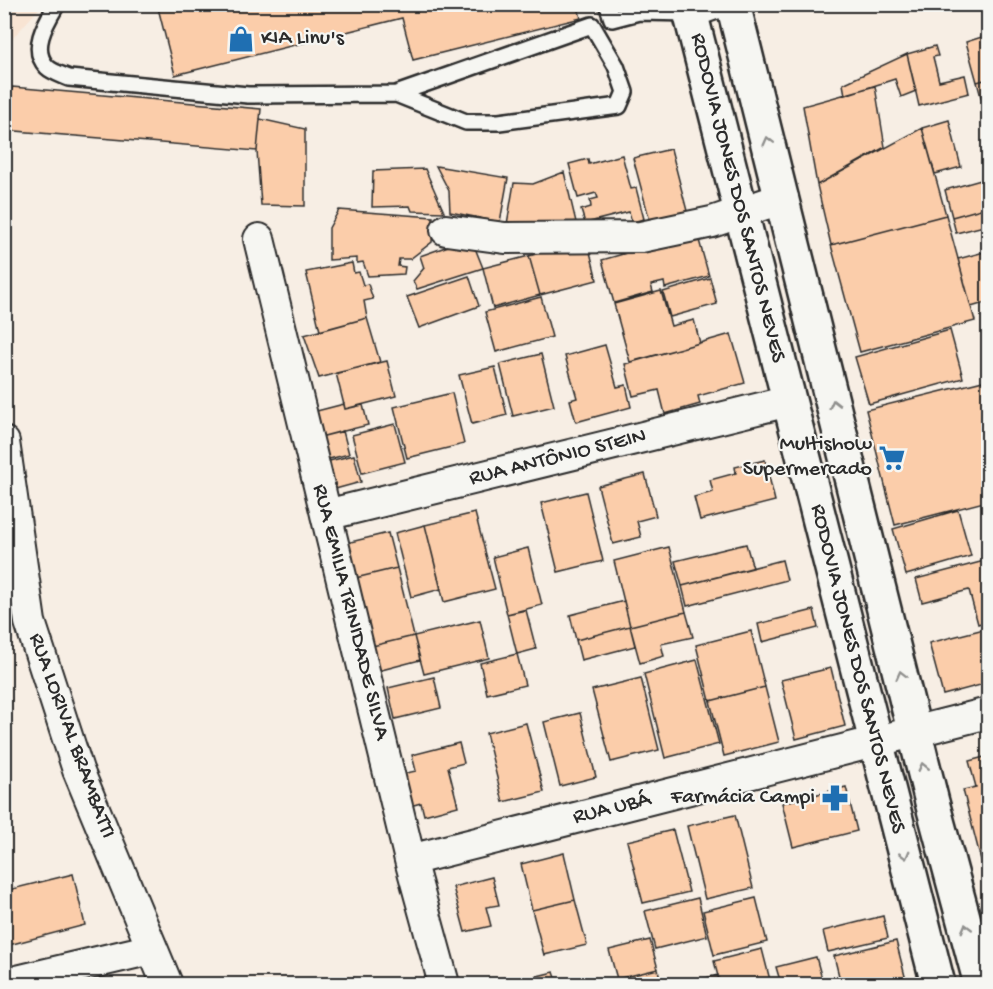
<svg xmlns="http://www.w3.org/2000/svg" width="993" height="989" font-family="'Gochi Hand',sans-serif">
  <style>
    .built { fill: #f8e4d3 }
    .building { fill: #fbcdaa; stroke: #2b2b2b; stroke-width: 1.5 }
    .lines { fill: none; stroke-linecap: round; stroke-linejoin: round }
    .lane-casing { stroke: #2b2b2b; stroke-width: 20 }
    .street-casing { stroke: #2b2b2b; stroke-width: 34 }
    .primary-casing { stroke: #2b2b2b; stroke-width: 38 }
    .lane { stroke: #f6f6f2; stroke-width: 15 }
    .street { stroke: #f6f6f2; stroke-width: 30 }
    .primary { stroke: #f6f6f2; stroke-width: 33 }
    .oneway { stroke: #90908e }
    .labels { text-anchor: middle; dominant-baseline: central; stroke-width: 4.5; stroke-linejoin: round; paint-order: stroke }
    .poi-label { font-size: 22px; fill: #2b2b2b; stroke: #f6f6f2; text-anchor: end }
    .street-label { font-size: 22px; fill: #2b2b2b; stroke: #f6f6f2 }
  </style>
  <rect width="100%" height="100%" fill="#f7eee4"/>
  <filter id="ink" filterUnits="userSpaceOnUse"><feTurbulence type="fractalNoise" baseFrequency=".0167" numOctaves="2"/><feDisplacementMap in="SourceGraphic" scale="12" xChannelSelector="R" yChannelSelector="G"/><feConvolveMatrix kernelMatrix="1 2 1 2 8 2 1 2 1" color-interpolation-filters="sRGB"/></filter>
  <g filter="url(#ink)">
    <path class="built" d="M5,4L42,5L5,47L4,5Z"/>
    <path class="building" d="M157,4H577L581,18L413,60L402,18L175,75Z
      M988,35V79L977,82L966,42Z
      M935,46L938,56L933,57L939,81L965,75L969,93L919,106L907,54Z
      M907,54L916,91L901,97L895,79L845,95L843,84Z
      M988,79V123L977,82Z
      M875,86L885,147L817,185L803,106Z
      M12,87L261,109L257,151L4,130Z
      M260,119L305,129V206L261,205L257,151Z
      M949,120L961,167L935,174L922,128Z
      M922,128L946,215L831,245L817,185Z
      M671,149L687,211L650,221L633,158Z
      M622,155L631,189L636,188L644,219L632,222L629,212L585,223L581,210L591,207L590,200L598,198L596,193L578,198L569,164L588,159L589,164Z
      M436,166L508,178L500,222L450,212L449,191Z
      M425,169L444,212L412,211L410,206L372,207L373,171Z
      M564,172L576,222L528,227L507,224L514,183L533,184Z
      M988,178V207L952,217L945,190Z
      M988,207V225L956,233L952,217Z
      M339,210L433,217L432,242L410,259H399L398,266L405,267L404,274L368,276L363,262L357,263V258L329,260V228Z
      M946,215L975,321L860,352L831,245Z
      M697,233L709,276L665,288L664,282L651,285L653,292L614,303L602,260Z
      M471,238L483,268L417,289L413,281L424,268L420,256Z
      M587,240L597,280L540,295L529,256Z
      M988,251V302L971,307L958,259Z
      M529,256L540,295L493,308L483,268Z
      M352,263L354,273L359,272L363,285L368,284L373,299L364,301L367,318L320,331L306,272Z
      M469,276L479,306L419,328L407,297Z
      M710,278L717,304L670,317L663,292Z
      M661,291L671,326L694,320L700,343L630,362L614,304Z
      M541,297L552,337L496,352L485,312Z
      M367,318L380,362L319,378L304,335Z
      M950,330L963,378L869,404L855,357Z
      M731,334L745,383L698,396L700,404L665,414L659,390L633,396L625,364Z
      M605,345L617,387L626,385L631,407L576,422L570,400L577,398L565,356Z
      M541,354L554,406L513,416L500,364Z
      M387,361L396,396L345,409L336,373Z
      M495,367L507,415L472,424L459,375Z
      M988,379V402L983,381Z
      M983,381L988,402V501L895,525L866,410Z
      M452,393L464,444L407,458L394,407Z
      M344,404L345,409L363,405L368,425L316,438L309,413Z
      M395,424L405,462L362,473L352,435Z
      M343,431L349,454L321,461L316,438Z
      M354,455L361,482L328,491L321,463Z
      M765,460L775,501L700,520L694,497L713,492L710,480L736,473L735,467Z
      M645,474L656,516L637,521L641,537L613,544L598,486Z
      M586,492L603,561L558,572L541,503Z
      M958,510L971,556L906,575L893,529Z
      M475,513L495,589L444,602L425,525Z
      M425,525L441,589L411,597L395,533Z
      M388,533L397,568L347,580L338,545Z
      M746,544L753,568L682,586L675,561Z
      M669,547L686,612L630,626L614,561Z
      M528,548L542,605L507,614L493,557Z
      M782,560L787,580L687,606L682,586Z
      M988,560V621L978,624L969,590L922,602L916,579Z
      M397,568L414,636L364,648L347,580Z
      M624,601L630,626L576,640L570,615Z
      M526,610L536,649L517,654L507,614Z
      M814,610L818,628L762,642L758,624Z
      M686,612L693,637L661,644L664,656L640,663L630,626Z
      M480,620L489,658L424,674L414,636Z
      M630,626L635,646L581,660L576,640Z
      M988,628V683L943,695L929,643Z
      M751,631L765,687L710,701L696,645Z
      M414,636L420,660L370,673L364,648Z
      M517,654L525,685L487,694L480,663Z
      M697,660L719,744L665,758L644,674Z
      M831,668L845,726L796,739L781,680Z
      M434,677L441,708L395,719L388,688Z
      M641,678L659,750L611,762L592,690Z
      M765,687L779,742L724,756L710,701Z
      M580,713L596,777L560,786L544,722Z
      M526,723L544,792L503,802L486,733Z
      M459,743L464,763L448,767L458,806L424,815L421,803L410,806L402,774L416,771L412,755Z
      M988,756V862L982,864L963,790L976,787L969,761Z
      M846,787L857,831L793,847L782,803Z
      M735,815L753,888L705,899L687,826Z
      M673,830L689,892L643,903L627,841Z
      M564,853L575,900L532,910L521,864Z
      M73,874L85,925L5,946L4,891Z
      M492,877L499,905L486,907L491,926L465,932L453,887Z
      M698,898L707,936L655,949L645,911Z
      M756,898L767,942L714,955L703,911Z
      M575,900L587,945L544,955L532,910Z
      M883,916L888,938L828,952L823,931Z
      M650,940L658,969L617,979L609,950Z
      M896,941L907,984H841L834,956Z
      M762,949L771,984H720L714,961Z
      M816,957L822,979L811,981L812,984H781L776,967Z
      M658,969L661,984H604L617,979Z
      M554,972L558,984H504Z
      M718,975L720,984H681Z"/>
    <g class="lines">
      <g class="lane-casing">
        <path id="lane" d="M57,4C47,21 29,49 47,67C52,72 62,75 69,78L248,95L396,94L592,25L616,66L625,92L619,106L499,122H466L396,94
          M607,4L612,19L639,12L690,13"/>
      </g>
      <g class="street-casing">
        <path id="street" d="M690,13L715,4
          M446,230L505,238L641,237L712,222L783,198
          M259,239L410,860L444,984
          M4,442L30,622L78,770L167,984
          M326,515L789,401
          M410,860L988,713
          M4,984L152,949"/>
      </g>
      <g class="primary-casing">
        <path id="primary" d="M688,4L938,984
          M733,4L932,802L981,984"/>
      </g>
      <use href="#lane" class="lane"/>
      <use href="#street" class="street"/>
      <use href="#primary" class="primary"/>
    </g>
    <defs><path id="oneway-chevron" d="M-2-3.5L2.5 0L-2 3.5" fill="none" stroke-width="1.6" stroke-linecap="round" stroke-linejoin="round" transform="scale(1.5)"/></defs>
    <g class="oneway">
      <use href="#oneway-chevron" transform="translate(768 141) rotate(-104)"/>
      <use href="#oneway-chevron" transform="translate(834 404) rotate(-104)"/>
      <use href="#oneway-chevron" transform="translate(901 675) rotate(-104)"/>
      <use href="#oneway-chevron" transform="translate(923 767) rotate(-103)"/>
      <use href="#oneway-chevron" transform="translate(905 855) rotate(75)"/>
      <use href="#oneway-chevron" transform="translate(966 928) rotate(-105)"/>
    </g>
  </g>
  <defs>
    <g id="shop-bare" transform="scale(2.07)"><path d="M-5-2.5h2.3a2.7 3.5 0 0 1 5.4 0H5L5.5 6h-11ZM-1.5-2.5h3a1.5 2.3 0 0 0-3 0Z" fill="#1f6fb2" stroke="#f6f6f2" stroke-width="2.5" paint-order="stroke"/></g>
    <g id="supermarket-bare" transform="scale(2.07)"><path d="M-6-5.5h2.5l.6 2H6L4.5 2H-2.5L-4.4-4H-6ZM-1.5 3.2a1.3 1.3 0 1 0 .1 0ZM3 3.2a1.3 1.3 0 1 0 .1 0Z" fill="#1f6fb2" stroke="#f6f6f2" stroke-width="2.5" paint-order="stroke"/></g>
    <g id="pharmacy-bare" transform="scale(2.07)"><path d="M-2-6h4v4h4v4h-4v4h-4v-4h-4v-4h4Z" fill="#1f6fb2" stroke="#f6f6f2" stroke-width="2.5" paint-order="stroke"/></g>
  </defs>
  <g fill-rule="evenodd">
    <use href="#shop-bare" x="241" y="39"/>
    <use href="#supermarket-bare" x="892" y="458"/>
    <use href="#pharmacy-bare" x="835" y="798"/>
  </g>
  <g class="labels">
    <g class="poi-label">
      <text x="261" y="39" text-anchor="start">KIA Linu's</text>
      <text x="872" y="445">Multishow<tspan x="872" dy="25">Supermercado</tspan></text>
      <text x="815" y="798">Farmácia Campi</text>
    </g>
    <g class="street-label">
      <text transform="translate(737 198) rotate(76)">RODOVIA JONES DOS SANTOS NEVES</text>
      <text transform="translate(558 458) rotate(-14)">RUA ANTÔNIO STEIN</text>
      <text transform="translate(350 612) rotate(76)">RUA EMILIA TRINIDADE SILVA</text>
      <text transform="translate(857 669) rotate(76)">RODOVIA JONES DOS SANTOS NEVES</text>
      <text transform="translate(71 736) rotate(70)">RUA LORIVAL BRAMBATTI</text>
      <text transform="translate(612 809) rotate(-14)">RUA UBÁ</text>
    </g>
  </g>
  <rect width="993" height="989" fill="none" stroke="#f6f6f2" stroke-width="24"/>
  <rect x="12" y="12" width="969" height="965" fill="none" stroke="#2b2b2b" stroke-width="2" filter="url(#ink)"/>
</svg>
